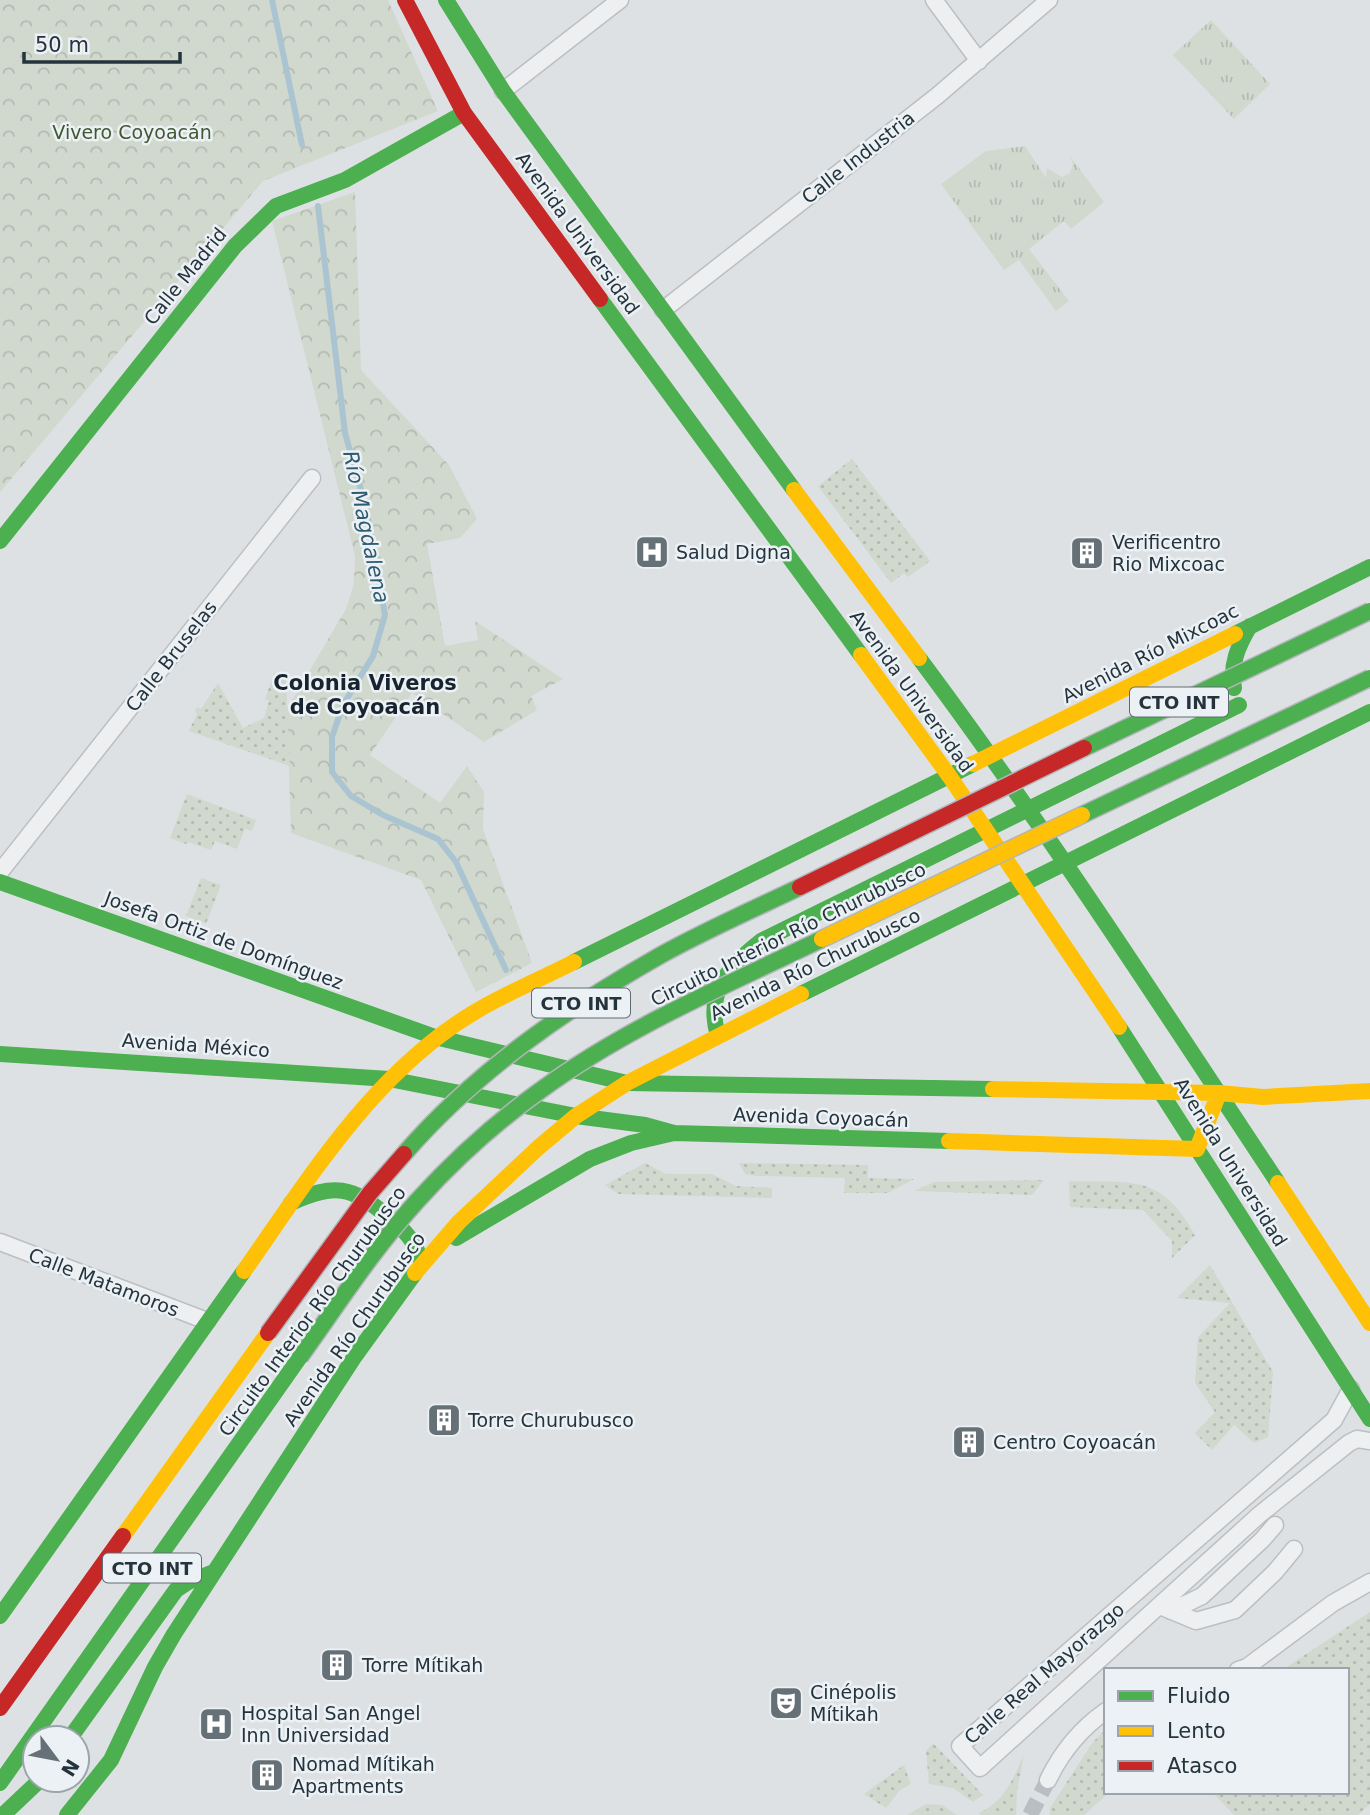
<svg xmlns="http://www.w3.org/2000/svg" width="1370" height="1815" font-family="'DejaVu Sans',sans-serif">
  <style>
    .grass { fill: url(#grass-tufts) }
    .forest { fill: url(#forest-crowns) }
    .garden { fill: url(#garden-dots) }
    .lines { fill: none; stroke-linecap: round; stroke-linejoin: round }
    .stream { stroke: #aac4d1; stroke-width: 6 }
    .street-tunnel { stroke: #b9bec3; stroke-width: 16; stroke-dasharray: 16 8; stroke-linecap: butt }
    .street-casing { stroke: #bcbfc2; stroke-width: 19 }
    .street { stroke: #edeff1; stroke-width: 16 }
    .fast { stroke: #4caf50; stroke-width: 16 }
    .slow { stroke: #ffc107; stroke-width: 16 }
    .jam { stroke: #c62828; stroke-width: 16 }
    .fast-bridge-casing { stroke: #b0b5b9; stroke-width: 19; stroke-linecap: butt }
    .slow-bridge-casing { stroke: #b0b5b9; stroke-width: 19; stroke-linecap: butt }
    .jam-bridge-casing { stroke: #b0b5b9; stroke-width: 19; stroke-linecap: butt }
    .fast-bridge { stroke: #4caf50; stroke-width: 16 }
    .slow-bridge { stroke: #ffc107; stroke-width: 16 }
    .jam-bridge { stroke: #c62828; stroke-width: 16 }
    .labels { text-anchor: middle; dominant-baseline: central; stroke-width: 5; stroke-linejoin: round; paint-order: stroke }
    .shield { fill: #ebf1f4; stroke: #606c74; stroke-width: 2 }
    .shield-label { font-size: 18px; font-weight: bold; fill: #25333d }
    .park-label { font-size: 19px; fill: #415932; stroke: #ebf1f4 }
    .street-label { font-size: 19px; fill: #25333d; stroke: #ebf1f4 }
    .poi-label { font-size: 19px; fill: #25333d; stroke: #ebf1f4; text-anchor: start }
    .water-label { font-size: 21px; font-style: italic; fill: #2e5a72; stroke: #ebf1f4 }
    .neighbourhood-label { font-size: 21px; font-weight: bold; fill: #17232e; stroke: #ebf1f4 }
  </style>
  <defs>
    <pattern id="grass-tufts" width="24" height="20" patternUnits="userSpaceOnUse" patternTransform="scale(1.75)"><rect width="24" height="20" fill="#d1d8ce"/><path d="M3 7l-1-3M5 7V3M7 7l1-3M15 17l-1-3M17 17v-4M19 17l1-3" fill="none" stroke="#b3bab2"/></pattern>
    <pattern id="forest-crowns" width="20" height="18" patternUnits="userSpaceOnUse" patternTransform="scale(1.75)"><rect width="20" height="18" fill="#d1d8ce"/><path d="M2 6a3 3 0 1 1 6 0M12 15a3 3 0 1 1 6 0" fill="none" stroke="#b3bab2"/></pattern>
    <pattern id="garden-dots" width="8" height="8" patternUnits="userSpaceOnUse" patternTransform="scale(1.75)"><rect width="8" height="8" fill="#d1d8ce"/><path d="M2 2h.1M6 6h.1" fill="none" stroke="#b3bab2" stroke-width="1.8" stroke-linecap="round"/></pattern>
  </defs>
  <rect width="100%" height="100%" fill="#dee1e4"/>
  <path class="grass" d="M1211,20L1270,84L1234,119L1173,55Z
    M1025,146L1046,178L1047,168L1062,177L1070,173L1073,164L1070,156L1104,202L1071,229L1064,221L1029,249L1069,301L1056,311L1019,260L1004,270L941,184L986,151Z"/>
  <path class="forest" d="M0,0H388L438,111L263,181L0,492Z
    M355,192L361,370L449,465L477,519L460,538L427,544L445,646L478,640L475,621L563,679L531,696L537,710L484,742L412,693L370,755L440,803L467,766L484,792L483,829L532,963L476,992L421,880L291,833L287,709L346,609L354,583L355,556L272,221Z"/>
  <path class="garden" d="M852,459L930,561L908,577L904,573L891,583L818,486Z
    M274,673L286,677L290,766L189,731L197,714L195,711L197,707L201,709L218,683L243,728L264,718L269,701L265,699Z
    M187,794L256,820L252,831L245,829L237,849L215,841L211,850L188,842L186,844L170,838Z
    M201,878L221,885L206,924L186,916Z
    M645,1163L666,1174H712L736,1186L772,1188V1198L618,1194L605,1185Z
    M739,1163L868,1165V1178L914,1179L888,1193H844L845,1178L757,1176L745,1174Z
    M1044,1180L1032,1195L914,1191L934,1182Z
    M1069,1181C1132,1183 1161,1173 1195,1235L1172,1258V1241L1143,1210L1070,1207Z
    M1210,1265L1273,1372L1268,1437L1254,1443L1234,1425L1212,1450L1195,1433L1215,1412L1195,1383L1198,1337L1230,1303L1177,1298Z
    M1370,1612V1804L1358,1815H1234L1212,1792H1347V1670H1282Z
    M1106,1729V1792H1110L1084,1815H1050V1808L1093,1742Z
    M933,1743L983,1795L973,1802L953,1788L929,1784L926,1751Z
    M1024,1754L1017,1791L1016,1815H981L979,1813C1005,1801 1013,1779 1024,1754Z
    M904,1765L911,1784L900,1790L886,1808L864,1794Z
    M926,1804L942,1805L957,1815H907Z"/>
  <g class="lines">
    <path class="stream" d="M272,0L302,145
      M318,206L345,433L366,508L385,615L373,656L343,705L332,737V772L351,796L383,815L438,839L456,862L506,970"/>
    <path class="street-tunnel" d="M1030,1815L1048,1780"/>
    <g class="street-casing">
      <path id="street" d="M934,0L979,61
        M503,91L620,0
        M663,310L937,96L1049,0
        M0,872L312,478
        M0,1242L207,1321
        M1351,1389L1334,1420L960,1746L980,1768L1259,1515L1349,1443L1357,1439L1370,1441
        M1160,1606L1196,1621L1235,1610L1275,1572L1294,1549
        M1171,1611L1202,1596L1262,1540L1275,1525
        M1238,1670L1247,1667L1333,1603L1370,1582
        M1048,1780C1062,1751 1080,1729 1106,1711"/>
    </g>
    <use href="#street" class="street"/>
    <path class="fast" d="M446,0L503,91L794,490
      M600,299L861,655
      M0,541L235,246L276,206L345,180L464,113
      M1235,634L1370,567
      M919,658C1046,828 1161,1006 1278,1183
      M1234,688C1230,664 1238,646 1250,626
      M0,882L435,1037
      M574,962L973,764
      M801,994L1370,712
      M1119,1027L1370,1419
      M718,1036C705,992 728,967 761,941L1239,705
      M435,1037L627,1083L993,1089
      M0,1054L389,1079
      M389,1079L576,1116L645,1125L674,1133L949,1141
      M291,1203C334,1183 352,1186 387,1216C405,1230 416,1242 422,1264
      M456,1238L590,1159L631,1143L674,1133
      M0,1616L244,1271
      M70,1738L176,1590L188,1582L214,1572
      M0,1783L300,1357
      M3,1815L40,1780
      M67,1815L111,1760L155,1667L174,1634L355,1356L415,1273"/>
    <path class="slow" d="M794,490L919,658
      M861,655L950,777L1119,1027
      M973,764L1235,634
      M993,1089L1219,1093L1263,1097L1370,1091
      M949,1141L1197,1149L1219,1093
      M1278,1183L1370,1323
      M244,1271C306,1183 365,1086 456,1024C492,999 535,982 574,962
      M415,1273L459,1222L539,1147L576,1116L627,1083L801,994
      M123,1536L268,1333"/>
    <path class="jam" d="M405,0L464,113L600,299
      M0,1708L123,1536"/>
    <g class="fast-bridge-casing">
      <path id="fast-bridge" d="M1084,748L1370,611
        M1082,815L1370,678
        M404,1154C476,1071 566,1009 661,955C706,930 754,909 800,887
        M300,1357C338,1304 374,1248 418,1200C455,1159 496,1122 541,1090C627,1027 727,985 822,939"/>
    </g>
    <g class="slow-bridge-casing">
      <path id="slow-bridge" d="M822,939L1082,815"/>
    </g>
    <g class="jam-bridge-casing">
      <path id="jam-bridge" d="M800,887L1084,748
        M268,1333L370,1193L404,1154"/>
    </g>
    <use href="#fast-bridge" class="fast-bridge"/>
    <use href="#slow-bridge" class="slow-bridge"/>
    <use href="#jam-bridge" class="jam-bridge"/>
  </g>
  <defs>
    <g id="hospital-square" transform="scale(1.75)"><rect x="-9" y="-9" width="18" height="18" rx="4" fill="#667077" stroke="#ebf1f4"/><path d="M-5-5h3v3.5h4V-5h3V5h-3V1.5h-4V5h-3Z" fill="#fff"/></g>
    <g id="building-square" transform="scale(1.75)"><rect x="-9" y="-9" width="18" height="18" rx="4" fill="#667077" stroke="#ebf1f4"/><path d="M-4-6H4V6H1V3H-1V6H-4ZM-2.5-4.3h1.7v1.8h-1.7ZM.8-4.3h1.7v1.8H.8ZM-2.5-1h1.7V.8h-1.7ZM.8-1h1.7V.8H.8Z" fill="#fff"/></g>
    <g id="theatre-square" transform="scale(1.75)"><rect x="-9" y="-9" width="18" height="18" rx="4" fill="#667077" stroke="#ebf1f4"/><path d="M-5-5.5Q0-4 5-5.5V0Q5 5 0 6Q-5 5-5 0ZM-3.3-2.5H-1v1.5H-3.3ZM1-2.5H3.3v1.5H1ZM-2.8 1Q0 5.5 2.8 1Z" fill="#fff"/></g>
  </defs>
  <g fill-rule="evenodd">
    <use href="#hospital-square" x="652" y="552"/>
    <use href="#building-square" x="1087" y="553"/>
    <use href="#building-square" x="444" y="1420"/>
    <use href="#building-square" x="969" y="1442"/>
    <use href="#building-square" x="337" y="1665"/>
    <use href="#theatre-square" x="786" y="1703"/>
    <use href="#hospital-square" x="216" y="1724"/>
    <use href="#building-square" x="267" y="1775"/>
  </g>
  <g class="labels">
    <g class="shield">
      <rect x="1130" y="687.5" width="98" height="29" rx="5"/>
      <rect x="532" y="988.5" width="98" height="29" rx="5"/>
      <rect x="103" y="1553.5" width="98" height="29" rx="5"/>
    </g>
    <g class="shield-label">
      <text x="1179" y="702">CTO INT</text>
      <text x="581" y="1003">CTO INT</text>
      <text x="152" y="1568">CTO INT</text>
    </g>
    <g class="park-label">
      <text x="132" y="132">Vivero Coyoacán</text>
    </g>
    <g class="street-label">
      <text transform="translate(858 157) rotate(-38)">Calle Industria</text>
      <text transform="translate(578 233) rotate(54)">Avenida Universidad</text>
      <text transform="translate(185 276) rotate(-51)">Calle Madrid</text>
      <text transform="translate(1150 653) rotate(-27)">Avenida Río Mixcoac</text>
      <text transform="translate(171 656) rotate(-52)">Calle Bruselas</text>
      <text transform="translate(912 691) rotate(54)">Avenida Universidad</text>
      <text transform="translate(788 934) rotate(-26)">Circuito Interior Río Churubusco</text>
      <text transform="translate(224 940) rotate(20)">Josefa Ortiz de Domínguez</text>
      <text transform="translate(815 964) rotate(-26)">Avenida Río Churubusco</text>
      <text transform="translate(196 1045) rotate(4)">Avenida México</text>
      <text transform="translate(821 1117) rotate(2)">Avenida Coyoacán</text>
      <text transform="translate(1231 1162) rotate(58)">Avenida Universidad</text>
      <text transform="translate(104 1282) rotate(21)">Calle Matamoros</text>
      <text transform="translate(312 1311) rotate(-54)">Circuito Interior Río Churubusco</text>
      <text transform="translate(354 1329) rotate(-55)">Avenida Río Churubusco</text>
      <text transform="translate(1044 1673) rotate(-41)">Calle Real Mayorazgo</text>
    </g>
    <g class="poi-label">
      <text x="1112" y="542">Verificentro<tspan x="1112" dy="22">Rio Mixcoac</tspan></text>
      <text x="676" y="552">Salud Digna</text>
      <text x="468" y="1420">Torre Churubusco</text>
      <text x="993" y="1442">Centro Coyoacán</text>
      <text x="362" y="1665">Torre Mítikah</text>
      <text x="810" y="1692">Cinépolis<tspan x="810" dy="22">Mítikah</tspan></text>
      <text x="241" y="1713">Hospital San Angel<tspan x="241" dy="22">Inn Universidad</tspan></text>
      <text x="292" y="1764">Nomad Mítikah<tspan x="292" dy="22">Apartments</tspan></text>
    </g>
    <g class="water-label">
      <text transform="translate(366 527) rotate(78)">Río Magdalena</text>
    </g>
    <g class="neighbourhood-label">
      <text x="365" y="683">Colonia Viveros<tspan x="365" dy="24">de Coyoacán</tspan></text>
    </g>
  </g>
  <rect x="1104" y="1668" width="245" height="126" fill="#ebf1f4" stroke="#9ca5ab" stroke-width="2"/>
  <rect x="1118" y="1691" width="35" height="10" fill="#4caf50" stroke="#9ca5ab" stroke-width="2"/>
  <text x="1167" y="1703" font-size="21" fill="#25333d">Fluido</text>
  <rect x="1118" y="1726" width="35" height="10" fill="#ffc107" stroke="#9ca5ab" stroke-width="2"/>
  <text x="1167" y="1738" font-size="21" fill="#25333d">Lento</text>
  <rect x="1118" y="1761" width="35" height="10" fill="#c62828" stroke="#9ca5ab" stroke-width="2"/>
  <text x="1167" y="1773" font-size="21" fill="#25333d">Atasco</text>
  <g transform="translate(56 1759) rotate(122)"><circle r="33" fill="#ebf1f4" stroke="#9ca5ab" stroke-width="2"/>
  <path d="M0-5L12 26L0 18L-12 26Z" fill="#667077"/>
  <text y="-10" font-size="19" font-weight="bold" text-anchor="middle" fill="#25333d">N</text>
  </g>
  <path d="M24 52v10h156v-10" fill="none" stroke="#25333d" stroke-width="3.5"/>
  <text x="35" y="52" font-size="21" fill="#25333d" stroke="#ebf1f4" stroke-width="5" paint-order="stroke">50 m</text>
</svg>
